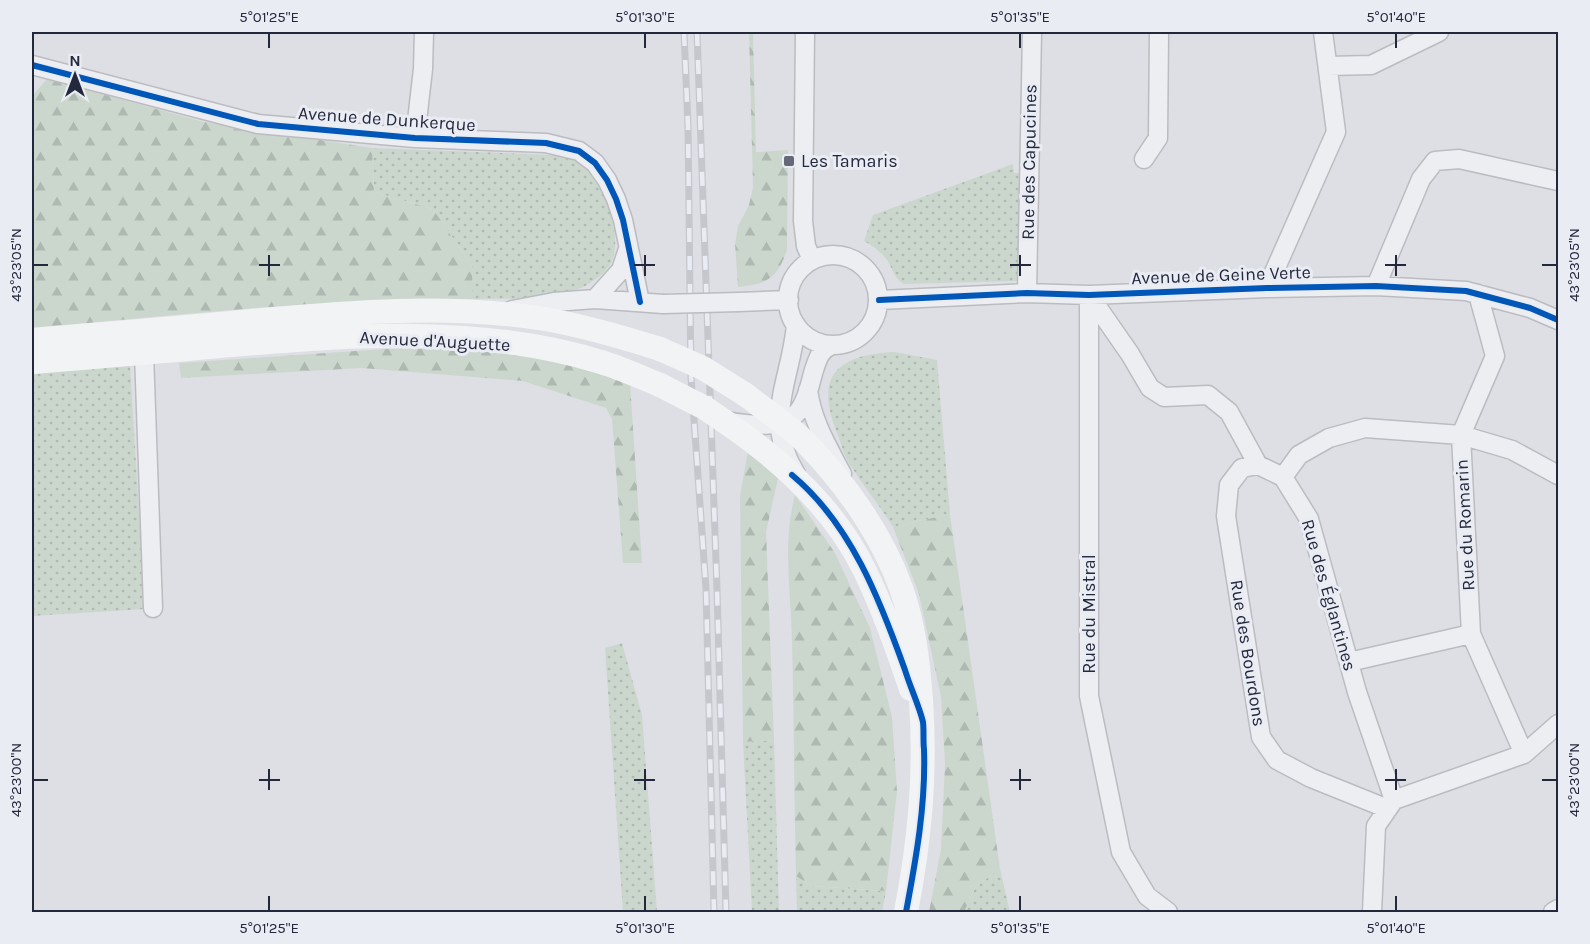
<svg xmlns="http://www.w3.org/2000/svg" width="1590" height="944" font-family="Karla,sans-serif">
  <style>
    .grass { fill: url(#grass-dots) }
    .forest { fill: url(#forest-firs) }
    .lines { fill: none; stroke-linecap: round; stroke-linejoin: round }
    .minor-casing { stroke: #bbbcc1; stroke-width: 21 }
    .minor { stroke: #edeef1; stroke-width: 18 }
    .secondary { stroke: #f2f3f5; stroke-width: 24 }
    .rail-casing { stroke: #c6c7cc; stroke-width: 7 }
    .rail { stroke: #eaecf4; stroke-width: 4.5; stroke-dasharray: 14; stroke-linecap: butt }
    .minor-bridge-casing { stroke: #bbbcc1; stroke-width: 21; stroke-linecap: butt }
    .minor-bridge { stroke: #edeef1; stroke-width: 18 }
    .secondary-bridge { stroke: #f2f3f5; stroke-width: 24 }
    .cycleway-casing { stroke: #eaecf4; stroke-width: 10 }
    .cycleway { stroke: #0057b8; stroke-width: 6 }
    .ticks { fill: none; stroke: #24283d; stroke-width: 2 }
    .poi-dot { fill: #656877; stroke: #eaecf4; stroke-width: 2 }
    .labels { text-anchor: middle; dominant-baseline: central; stroke-width: 6; stroke-linejoin: round; paint-order: stroke }
    .street-label { font-size: 18px; fill: #24283d; stroke: #eaecf4 }
    .poi-label { font-size: 18px; fill: #24283d; stroke: #eaecf4; text-anchor: start }
    .neatline { fill: none; stroke: #24283d; stroke-width: 2 }
    .ticks-label { font-size: 15px; text-anchor: middle; fill: #24283d }
  </style>
  <defs>
    <pattern id="grass-dots" width="8" height="8" patternUnits="userSpaceOnUse" patternTransform="scale(1.5)"><rect width="8" height="8" fill="#cbd7cd"/><path d="M2 2h.1M6 6h.1" fill="none" stroke="#aeb9b1" stroke-width="1.8" stroke-linecap="round"/></pattern>
    <pattern id="forest-firs" width="22" height="20" patternUnits="userSpaceOnUse" patternTransform="scale(1.5)"><rect width="22" height="20" fill="#cbd7cd"/><path d="M5 1l3.5 6h-7zM16 11l3.5 6h-7z" fill="#aeb9b1"/></pattern>
  </defs>
  <rect width="100%" height="100%" fill="#dedfe4"/>
  <path class="grass" d="M372,148L553,155C560,157 569,157 575,160C603,173 626,239 610,265C606,271 598,278 593,281C566,302 506,298 472,299V266L433,209L374,192Z
    M1013,164L1014,173H1020L1018,281L904,284C894,279 893,269 887,260C881,252 873,246 864,241L873,215Z
    M894,352L937,360L950,514L893,527C880,506 864,487 851,466C844,457 841,443 837,433C814,375 837,355 894,352Z
    M130,365L145,609L32,616V374Z
    M622,643L642,715L657,912H623L605,648Z
    M774,740L779,912H752L743,742Z
    M1000,869L1010,912H964L976,886Z
    M796,876L812,886L886,891L882,912H797Z"/>
  <path class="forest" d="M749,32H753L756,152L788,150L787,250C777,279 767,284 738,287L735,244L738,226L749,205L753,187Z
    M47,79L204,122L372,148L374,192L433,209L472,266V299C325,298 178,315 32,328V96Z
    M385,349H465L534,355L630,383L642,563H623L612,419L606,408L523,381L362,368L181,378L179,363Z
    M748,451L779,474L766,532L774,740L743,742L740,496Z
    M795,495L835,553L870,628L892,717L897,791L886,891L812,886L796,876C794,798 794,720 792,641C791,592 782,543 795,495Z
    M950,514L1000,869L976,886L964,912H929L941,849L945,764L941,697L919,594L893,527Z"/>
  <g class="lines">
    <g class="minor-casing">
      <path id="minor" d="M805,32L803,221L806,246L812,260
        M32,65L258,124L415,138L546,143L579,151L595,163L607,180L616,199L623,220L640,302
        M1328,66L1371,65L1439,32
        M415,138L423,69L424,32
        M1144,159L1158,138L1159,32
        M788 300a45 45 0 1 1 90 0a45 45 0 1 1-90 0Z
        M1376,286L1421,179L1435,161L1459,159L1558,181
        M1267,288L1336,132L1323,32
        M1027,293L1032,32
        M1478,294L1495,356L1461,435L1471,634L1524,754
        M1089,295V696L1121,852L1147,896L1168,912
        M1089,295L1130,354L1150,388L1164,397L1208,395L1229,412L1258,465
        M595,299L621,270L628,249
        M879,300L1027,293L1089,295L1267,288L1376,286L1466,291L1530,308L1558,320
        M739,302L789,300
        M512,310L554,302L595,299L663,304
        M796,325C791,381 762,419 796,474
        M144,353L153,608
        M808,390C812,421 828,447 842,474
        M726,421C748,425 786,431 800,409C808,398 810,383 814,370C818,358 820,350 832,345
        M1283,477L1258,465L1242,468L1229,485L1226,516L1261,737L1277,760L1311,778L1388,809
        M1283,477L1309,519L1357,692L1394,800
        M1283,477L1299,455L1329,438L1365,428L1461,435L1512,450L1558,475
        M1349,662L1471,634
        M1372,912L1376,826L1394,800L1524,754L1558,724
        M1553,912L1558,909"/>
    </g>
    <use href="#minor" class="minor"/>
    <path class="secondary" d="M32,340C101,334 171,329 240,322C341,313 444,303 545,319C584,326 622,337 660,349
      M32,362C98,357 164,351 231,345C353,335 481,325 601,362C621,368 640,377 660,385
      M746,395C766,411 790,426 807,444C846,484 882,535 901,588C914,624 918,662 921,700C926,774 920,839 906,912
      M724,421C780,459 834,508 864,569C883,608 897,648 911,689"/>
    <g class="rail-casing">
      <path id="rail" d="M684,32L688,126L691,377L706,589L714,912
        M697,32L717,589L726,912"/>
    </g>
    <use href="#rail" class="rail"/>
    <g class="minor-bridge-casing">
      <path id="minor-bridge" d="M663,304L739,302"/>
    </g>
    <use href="#minor-bridge" class="minor-bridge"/>
    <path class="secondary-bridge" d="M660,349L703,368L746,395
      M660,385L705,408L724,421"/>
    <g class="cycleway-casing">
      <path id="cycleway" d="M32,65L258,124L415,138L546,143L579,151L595,163L607,180L616,199L623,220L640,302
        M879,300L1027,293L1089,295L1267,288L1376,286L1466,291L1530,308L1558,320
        M792,475C851,524 880,600 905,670C910,687 919,705 923,722C924,731 923,741 924,749C926,804 916,859 906,912"/>
    </g>
    <use href="#cycleway" class="cycleway"/>
  </g>
  <path class="ticks" d="M269,33V48M645,33V48M1020,33V48M1396,33V48M269,255V276M645,255V276M1020,255V276M1396,255V276M33,265H48M259,265H280M634,265H655M1010,265H1031M1385,265H1406M1542,265H1557M269,769V790M645,769V790M1020,769V790M1396,769V790M33,780H48M259,780H280M634,780H655M1010,780H1031M1385,780H1406M1542,780H1557M269,896V911M645,896V911M1020,896V911M1396,896V911"/>
  <rect class="poi-dot" x="783" y="155" width="12" height="12" rx="3"/>
  <g class="labels">
    <g class="street-label">
      <text transform="translate(387 119) rotate(4)">Avenue de Dunkerque</text>
      <text transform="translate(1029 162) rotate(-89)">Rue des Capucines</text>
      <text transform="translate(1221 275) rotate(-2)">Avenue de Geine Verte</text>
      <text transform="translate(435 341) rotate(3)">Avenue d'Auguette</text>
      <text transform="translate(1465 525) rotate(-93)">Rue du Romarin</text>
      <text transform="translate(1329 595) rotate(74)">Rue des Églantines</text>
      <text transform="translate(1089 614) rotate(-90)">Rue du Mistral</text>
      <text transform="translate(1248 653) rotate(81)">Rue des Bourdons</text>
    </g>
    <g class="poi-label">
      <text x="801" y="161">Les Tamaris</text>
    </g>
  </g>
  <rect width="1590" height="944" fill="none" stroke="#eaecf4" stroke-width="66"/>
  <g transform="translate(75 75)" stroke="#eaecf4" stroke-width="4.5" paint-order="stroke">
  <path d="M0-4.5L10 22L0 15L-10 22Z" fill="#24283d"/>
  <text y="-9" font-size="16" font-weight="bold" text-anchor="middle" fill="#24283d">N</text>
  </g>
  <rect x="33" y="33" width="1524" height="878" class="neatline"/>
  <g class="ticks-label">
    <text x="269" y="22">5°01'25"E</text>
    <text x="645" y="22">5°01'30"E</text>
    <text x="1020" y="22">5°01'35"E</text>
    <text x="1396" y="22">5°01'40"E</text>
    <text transform="translate(16 265) rotate(-90)" y="5">43°23'05"N</text>
    <text transform="translate(1574 265) rotate(-90)" y="5">43°23'05"N</text>
    <text transform="translate(16 780) rotate(-90)" y="5">43°23'00"N</text>
    <text transform="translate(1574 780) rotate(-90)" y="5">43°23'00"N</text>
    <text x="269" y="933">5°01'25"E</text>
    <text x="645" y="933">5°01'30"E</text>
    <text x="1020" y="933">5°01'35"E</text>
    <text x="1396" y="933">5°01'40"E</text>
  </g>
</svg>
